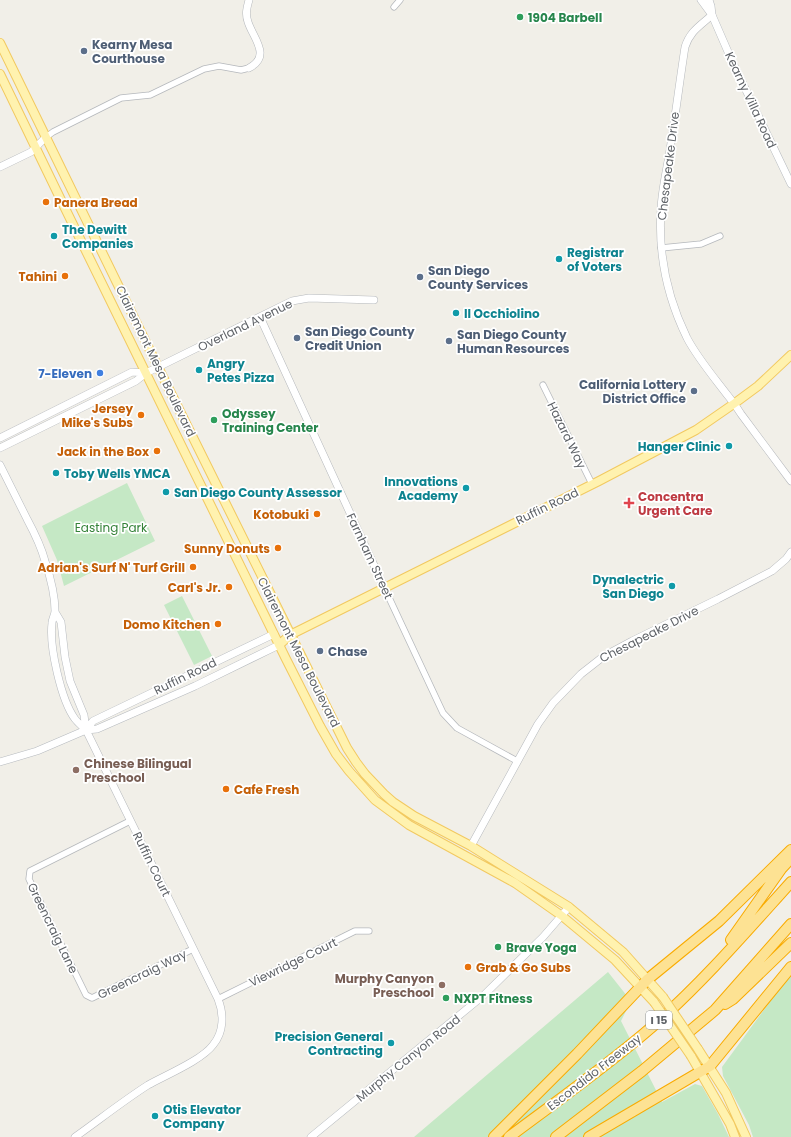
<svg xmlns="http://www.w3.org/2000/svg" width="791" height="1137" font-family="Poppins,sans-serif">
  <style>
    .green { fill: #c5e8c5 }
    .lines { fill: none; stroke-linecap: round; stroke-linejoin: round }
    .minor-casing { stroke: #b5b8bc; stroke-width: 7 }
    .tertiary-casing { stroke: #b5b8bc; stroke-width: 8 }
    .secondary-casing { stroke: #b6babf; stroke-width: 8 }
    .primary-casing { stroke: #f2c960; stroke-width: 10 }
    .motorway-casing { stroke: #f9ab00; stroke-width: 12 }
    .minor { stroke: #fff; stroke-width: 5.5 }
    .tertiary { stroke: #fff; stroke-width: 7 }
    .secondary { stroke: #fff; stroke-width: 7 }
    .primary { stroke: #fff2af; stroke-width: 8 }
    .motorway { stroke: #fde293; stroke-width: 10 }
    .primary-bridge-casing { stroke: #f2c960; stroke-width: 10; stroke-linecap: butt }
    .primary-bridge { stroke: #fff2af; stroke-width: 8 }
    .leisure-dot { fill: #2e9e5b; stroke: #fff; stroke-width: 1.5 }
    .service-dot { fill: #5c6f8a; stroke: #fff; stroke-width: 1.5 }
    .food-dot { fill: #e8710a; stroke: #fff; stroke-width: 1.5 }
    .culture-dot { fill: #0f9aa8; stroke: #fff; stroke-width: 1.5 }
    .shop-dot { fill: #3f7fe0; stroke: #fff; stroke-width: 1.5 }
    .health-dot { fill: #e0444e; stroke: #fff; stroke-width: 1.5 }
    .education-dot { fill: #8d6e63; stroke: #fff; stroke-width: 1.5 }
    .labels { text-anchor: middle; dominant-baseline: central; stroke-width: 3.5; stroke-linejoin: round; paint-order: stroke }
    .shield { fill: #fff; stroke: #8f9295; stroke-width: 1 }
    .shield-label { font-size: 11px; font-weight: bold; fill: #5f6368 }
    .leisure-label { font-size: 12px; font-weight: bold; fill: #27864d; stroke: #fff; text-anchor: start }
    .service-label { font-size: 12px; font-weight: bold; fill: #4e5e75; stroke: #fff; text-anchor: start }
    .street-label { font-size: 12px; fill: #5f6368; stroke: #fff }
    .food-label { font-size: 12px; font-weight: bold; fill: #c56008; stroke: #fff; text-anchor: end }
    .culture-label { font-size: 12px; font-weight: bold; fill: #0d838f; stroke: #fff; text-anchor: start }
    .shop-label { font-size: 12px; font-weight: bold; fill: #366cbe; stroke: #fff; text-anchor: end }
    .health-label { font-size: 12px; font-weight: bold; fill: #be3a42; stroke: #fff; text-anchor: start }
    .park-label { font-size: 12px; fill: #348238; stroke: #fff }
    .education-label { font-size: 12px; font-weight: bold; fill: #785e54; stroke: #fff; text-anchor: start }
  </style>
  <rect width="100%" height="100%" fill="#f1efe8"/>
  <path class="green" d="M127,483L155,541L64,586L57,560L42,526Z
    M182,596L212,656L194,665L164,605Z
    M608,972L631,1001L621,1021L662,1102L695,1084L702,1086L718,1114L729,1137H414Z
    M791,973V1137H753L749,1125L723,1076L722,1067Z"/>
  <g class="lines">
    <g class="minor-casing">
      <path id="minor" d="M394,7L400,0
        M45,138L53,132L121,98L150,95L204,69L219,66L241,70L249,68
        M661,248L701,244L720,236
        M543,385L592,484
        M384,587L443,713L457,728L517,761
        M130,821L30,871L29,879L86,995L92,998L193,949
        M218,999L355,931H369"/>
    </g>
    <g class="tertiary-casing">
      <path id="tertiary" d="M249,0C247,7 245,14 248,22C253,38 272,56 249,68
        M712,15C700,26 690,31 685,47C680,79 676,111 671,143C668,165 662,187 661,209C658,254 667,297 687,338C697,357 712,375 725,392C732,401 735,404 741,414L791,481
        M0,167L31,152L45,138
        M260,317L384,587
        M0,438L132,372L146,373
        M0,448L136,381L146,373L292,301L309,298L374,300
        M471,846L538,724L553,703L581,674L604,656L632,641L718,599L772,571L786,559L791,552
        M75,1137C99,1120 123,1101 148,1085C166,1075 202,1060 213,1045C224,1032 224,1014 218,999L86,730"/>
    </g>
    <g class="secondary-casing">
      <path id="secondary" d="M701,0L712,15L732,61L791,184
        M709,0L711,6L712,15
        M0,465C9,483 18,501 27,519C34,532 41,546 45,561C50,576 55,595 55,611C55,615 52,619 52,623C49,646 61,700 75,719C78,723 82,726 86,730
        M55,612L61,622L65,657L70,681L84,715L86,730
        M86,730L93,721L274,634
        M0,762L37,751L86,730L97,729L195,686L279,645
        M311,1137L484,995L543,937L569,907"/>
    </g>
    <g class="primary-casing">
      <path id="primary" d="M0,43L158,367L347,748L356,762L365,774L384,794L393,802L414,816L471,846L569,907L623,952L663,997
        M0,74L60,198L286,659L320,726L336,754L349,771L375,800L409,825L515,883L562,916L615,960L654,1002
        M279,645L290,635L599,481L696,430L735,403L758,386L791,355
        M698,1049L726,1093L746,1137
        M691,1056L730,1124L735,1137"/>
    </g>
    <g class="motorway-casing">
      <path id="motorway" d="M731,940L781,869L791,858
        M725,1004L733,999L791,943
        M494,1137L577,1054L648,979L719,921L791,850
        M509,1137C557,1101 607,1066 653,1026C703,982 746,932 791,882
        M556,1137L642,1071L715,1010L791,924
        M589,1137L710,1066L791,967"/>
    </g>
    <use href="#minor" class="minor"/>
    <use href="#tertiary" class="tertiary"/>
    <use href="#secondary" class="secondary"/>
    <use href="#primary" class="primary"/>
    <use href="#motorway" class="motorway"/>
    <g class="primary-bridge-casing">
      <path id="primary-bridge" d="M663,997L698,1049
        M654,1002L691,1056"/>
    </g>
    <use href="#primary-bridge" class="primary-bridge"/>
  </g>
  <g class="leisure-dot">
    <circle cx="520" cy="17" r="4"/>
    <circle cx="214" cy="420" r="4"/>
    <circle cx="498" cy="947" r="4"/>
    <circle cx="446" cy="998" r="4"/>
  </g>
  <g class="service-dot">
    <circle cx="84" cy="51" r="4"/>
    <circle cx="420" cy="277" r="4"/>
    <circle cx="297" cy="338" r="4"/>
    <circle cx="449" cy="341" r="4"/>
    <circle cx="694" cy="391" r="4"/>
    <circle cx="320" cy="651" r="4"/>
  </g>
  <g class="food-dot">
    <circle cx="46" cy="202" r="4"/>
    <circle cx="65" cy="276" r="4"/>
    <circle cx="141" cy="415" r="4"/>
    <circle cx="157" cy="451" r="4"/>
    <circle cx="317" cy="514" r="4"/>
    <circle cx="278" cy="548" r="4"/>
    <circle cx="193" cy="567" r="4"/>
    <circle cx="229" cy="587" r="4"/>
    <circle cx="218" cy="624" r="4"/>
    <circle cx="226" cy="789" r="4"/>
    <circle cx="468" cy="967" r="4"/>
  </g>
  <g class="culture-dot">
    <circle cx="54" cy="236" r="4"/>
    <circle cx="559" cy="259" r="4"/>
    <circle cx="456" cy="313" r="4"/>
    <circle cx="199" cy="370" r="4"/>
    <circle cx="729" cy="446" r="4"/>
    <circle cx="56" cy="473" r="4"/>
    <circle cx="466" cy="488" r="4"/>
    <circle cx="166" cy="492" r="4"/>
    <circle cx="672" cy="586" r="4"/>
    <circle cx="391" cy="1043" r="4"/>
    <circle cx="155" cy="1116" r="4"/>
  </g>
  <circle class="shop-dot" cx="100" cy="373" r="4"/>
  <path class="health-dot" d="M627 497h4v4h4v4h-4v4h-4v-4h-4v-4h4z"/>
  <g class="education-dot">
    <circle cx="76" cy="770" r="4"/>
    <circle cx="442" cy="985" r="4"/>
  </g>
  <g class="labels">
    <rect class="shield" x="646" y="1011" width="26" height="18" rx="3"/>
    <g class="shield-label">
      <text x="659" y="1020">I 15</text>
    </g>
    <g class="leisure-label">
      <text x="528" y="17">1904 Barbell</text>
      <text x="222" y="413">Odyssey<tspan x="222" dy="14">Training Center</tspan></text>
      <text x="506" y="947">Brave Yoga</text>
      <text x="454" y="998">NXPT Fitness</text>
    </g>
    <g class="service-label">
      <text x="92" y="44">Kearny Mesa<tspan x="92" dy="14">Courthouse</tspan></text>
      <text x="428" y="270">San Diego<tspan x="428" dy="14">County Services</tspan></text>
      <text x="305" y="331">San Diego County<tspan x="305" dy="14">Credit Union</tspan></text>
      <text x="457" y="334">San Diego County<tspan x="457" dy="14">Human Resources</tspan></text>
      <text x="686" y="384" text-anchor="end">California Lottery<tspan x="686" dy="14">District Office</tspan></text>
      <text x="328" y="651">Chase</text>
    </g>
    <g class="street-label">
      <text transform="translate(751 100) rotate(65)">Kearny Villa Road</text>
      <text transform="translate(668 166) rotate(-83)">Chesapeake Drive</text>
      <text transform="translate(245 325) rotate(-26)">Overland Avenue</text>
      <text transform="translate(156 361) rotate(64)">Clairemont Mesa Boulevard</text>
      <text transform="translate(567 435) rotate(64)">Hazard Way</text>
      <text transform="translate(547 506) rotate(-26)">Ruffin Road</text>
      <text transform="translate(370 556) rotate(65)">Farnham Street</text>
      <text transform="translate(649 634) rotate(-27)">Chesapeake Drive</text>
      <text transform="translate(299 652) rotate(63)">Clairemont Mesa Boulevard</text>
      <text transform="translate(185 676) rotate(-26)">Ruffin Road</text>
      <text transform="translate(152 864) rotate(64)">Ruffin Court</text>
      <text transform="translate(53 928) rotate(64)">Greencraig Lane</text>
      <text transform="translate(293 962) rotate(-26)">Viewridge Court</text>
      <text transform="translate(142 974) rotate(-26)">Greencraig Way</text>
      <text transform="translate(408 1058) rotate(-39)">Murphy Canyon Road</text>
      <text transform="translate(594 1072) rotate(-38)">Escondido Freeway</text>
    </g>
    <g class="food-label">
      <text x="54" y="202" text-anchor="start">Panera Bread</text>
      <text x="57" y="276">Tahini</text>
      <text x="133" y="408">Jersey<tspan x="133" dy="14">Mike's Subs</tspan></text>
      <text x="149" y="451">Jack in the Box</text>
      <text x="309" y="514">Kotobuki</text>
      <text x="270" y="548">Sunny Donuts</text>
      <text x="185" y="567">Adrian's Surf N' Turf Grill</text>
      <text x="221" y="587">Carl's Jr.</text>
      <text x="210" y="624">Domo Kitchen</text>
      <text x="234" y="789" text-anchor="start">Cafe Fresh</text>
      <text x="476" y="967" text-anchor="start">Grab &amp; Go Subs</text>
    </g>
    <g class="culture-label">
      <text x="62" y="229">The Dewitt<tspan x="62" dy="14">Companies</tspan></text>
      <text x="567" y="252">Registrar<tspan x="567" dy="14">of Voters</tspan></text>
      <text x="464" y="313">Il Occhiolino</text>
      <text x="207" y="363">Angry<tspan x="207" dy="14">Petes Pizza</tspan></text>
      <text x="721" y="446" text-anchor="end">Hanger Clinic</text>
      <text x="64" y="473">Toby Wells YMCA</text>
      <text x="458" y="481" text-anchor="end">Innovations<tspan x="458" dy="14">Academy</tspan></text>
      <text x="174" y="492">San Diego County Assessor</text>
      <text x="664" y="579" text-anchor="end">Dynalectric<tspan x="664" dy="14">San Diego</tspan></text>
      <text x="383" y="1036" text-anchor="end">Precision General<tspan x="383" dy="14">Contracting</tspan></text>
      <text x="163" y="1109">Otis Elevator<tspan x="163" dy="14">Company</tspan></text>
    </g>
    <g class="shop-label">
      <text x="92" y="373">7-Eleven</text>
    </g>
    <g class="health-label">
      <text x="638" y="496">Concentra<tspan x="638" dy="14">Urgent Care</tspan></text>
    </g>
    <g class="park-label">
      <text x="111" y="527">Easting Park</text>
    </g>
    <g class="education-label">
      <text x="84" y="763">Chinese Bilingual<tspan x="84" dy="14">Preschool</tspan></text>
      <text x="434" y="978" text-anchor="end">Murphy Canyon<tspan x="434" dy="14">Preschool</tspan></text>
    </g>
  </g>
</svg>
